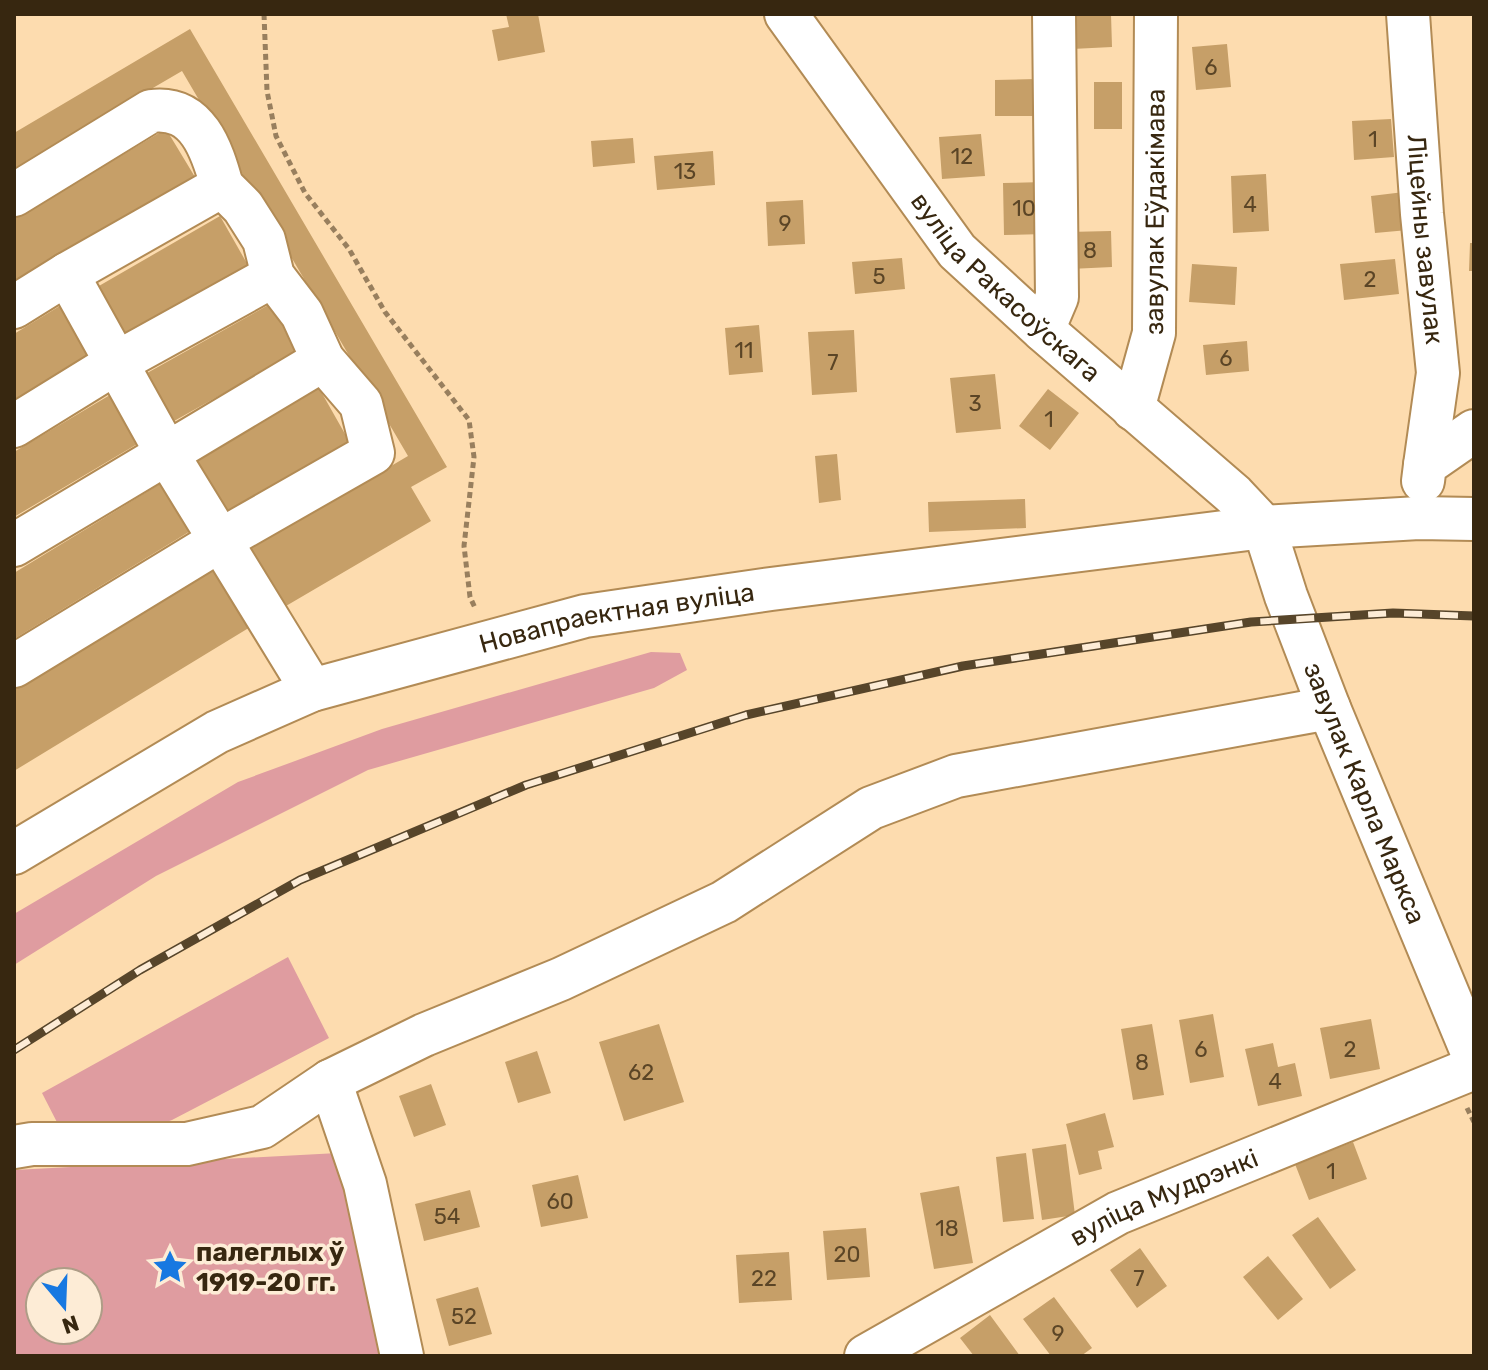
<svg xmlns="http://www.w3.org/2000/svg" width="1488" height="1370" font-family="Rubik,sans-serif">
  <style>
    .green { fill: #df9ca0; fill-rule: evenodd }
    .building { fill: #c69f68 }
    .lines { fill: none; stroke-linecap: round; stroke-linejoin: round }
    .minor-casing { stroke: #b28b55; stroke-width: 46 }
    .path { stroke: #987f5e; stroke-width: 5; stroke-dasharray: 6 4; stroke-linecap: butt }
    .minor { stroke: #fff; stroke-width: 42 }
    .rail-casing { stroke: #57452a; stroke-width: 9 }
    .rail { stroke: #fdecd6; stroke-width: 6; stroke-dasharray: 18; stroke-linecap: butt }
    .labels { text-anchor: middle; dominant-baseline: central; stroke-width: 7; stroke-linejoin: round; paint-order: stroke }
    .number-label { font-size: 22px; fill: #5b4526 }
    .street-label { font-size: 26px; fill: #372710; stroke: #fdecd6 }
    .poi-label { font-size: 26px; font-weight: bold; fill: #372710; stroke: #fdecd6; text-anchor: start }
  </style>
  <rect width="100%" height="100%" fill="#fddcaf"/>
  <path class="green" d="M651,652L680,653L687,670L654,688L368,770L156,876L14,965V914L238,782L382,729Z
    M288,957L329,1038L172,1120L155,1126L62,1132L42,1093Z
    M338,1153L384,1356H14V1170ZM40,1282H88V1330H40Z"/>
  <path class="building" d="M506,14H538L545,52L498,61L492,30L509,27Z
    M1070,14H1111L1112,47L1072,49Z
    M190,29L447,467L411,487L431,521L274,613L240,555L408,456L182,71L14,169V133Z
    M1227,44L1231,87L1196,90L1192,47Z
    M1036,79V116H995V80Z
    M1094,82H1122V129H1094Z
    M1391,119L1394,157L1354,160L1352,121Z
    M166,129L195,177L14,285V219Z
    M981,134L985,176L942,179L939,137Z
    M633,138L635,163L593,167L591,141Z
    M713,151L715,185L657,190L654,156Z
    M1266,174L1269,231L1233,233L1231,176Z
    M1044,182L1046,234L1004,235L1003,183Z
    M1404,192L1408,230L1375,233L1371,196Z
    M803,200L805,244L768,246L766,202Z
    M220,216L249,267L122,341L92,290Z
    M1111,231L1112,267L1070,269L1068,232Z
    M1470,243H1474V271H1469Z
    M902,258L905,289L855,294L852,262Z
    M1395,259L1399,294L1344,300L1340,264Z
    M1192,264L1237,267L1235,305L1189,302Z
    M272,303L299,351L167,425L140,377Z
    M63,304L94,354L14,404V334Z
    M759,325L763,372L729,375L725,328Z
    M854,330L857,392L812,395L808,332Z
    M1247,341L1249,371L1206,375L1203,345Z
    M995,374L1001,429L956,433L950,378Z
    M319,388L349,441L217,517L186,464Z
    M1048,389L1079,413L1050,450L1019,426Z
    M115,392L144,440L14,517V452Z
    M837,454L841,500L819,503L815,456Z
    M163,482L192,530L14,639V573Z
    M1025,499L1026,528L929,532L928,502Z
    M221,564L257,623L14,771V690Z
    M1213,1014L1224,1077L1190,1083L1179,1020Z
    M1371,1019L1380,1069L1330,1079L1320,1028Z
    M659,1024L684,1102L624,1121L599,1042Z
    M1152,1024L1164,1095L1133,1100L1121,1029Z
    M1273,1043L1278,1067L1295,1063L1302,1096L1258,1106L1245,1049Z
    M537,1051L551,1093L518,1103L505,1062Z
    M431,1084L446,1125L414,1137L399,1096Z
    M1105,1113L1114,1147L1098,1151L1102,1169L1079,1175L1066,1124Z
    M1353,1142L1367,1179L1309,1200L1295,1164Z
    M1066,1144L1075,1215L1042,1220L1032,1149Z
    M1026,1153L1034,1219L1003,1222L996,1157Z
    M578,1175L588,1218L541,1227L532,1185Z
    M959,1186L973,1263L934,1269L920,1193Z
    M470,1190L480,1227L424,1241L415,1204Z
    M1318,1217L1356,1270L1330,1289L1292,1235Z
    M866,1228L870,1277L827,1280L823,1231Z
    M1140,1248L1167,1286L1137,1308L1110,1270Z
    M789,1252L792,1300L739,1303L736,1255Z
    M1268,1256L1303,1299L1278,1320L1243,1277Z
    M478,1287L492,1334L449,1346L436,1299Z
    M1054,1297L1092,1348L1081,1356H1051L1023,1319Z
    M990,1315L1020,1356H974L960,1338Z"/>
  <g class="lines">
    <g class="minor-casing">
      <g id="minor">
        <path id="s1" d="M786,14L957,251L1043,330L1234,495L1264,527L1286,596L1329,708L1474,1057"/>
        <path id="s2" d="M1408,14L1422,214L1438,373L1425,465"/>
        <path d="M14,195L151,111C198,105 212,150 222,186L67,274L166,452L312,690"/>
        <path d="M14,307L67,274"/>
        <path d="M1043,330L1057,297L1054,14"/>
        <path id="s3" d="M1133,409L1154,333L1156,14"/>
        <path d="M14,426L116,363L273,276"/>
        <path d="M1423,481L1425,465L1474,431"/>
        <path d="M14,545L323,360"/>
        <path d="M14,666L219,541L373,453L361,404L323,360L302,314L273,276L264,240L243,207L222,186"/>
        <path id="s4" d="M14,853L217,732L312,690L585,616L771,589L1264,527L1419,518L1474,519"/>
        <path d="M330,1081L365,1184L402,1356"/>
        <path d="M14,1147L32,1144H187L262,1127L330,1081L424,1035L561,979L724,902L871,808L956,776L1329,708"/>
        <path id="s5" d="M866,1356L1118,1213L1474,1068"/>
      </g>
    </g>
    <path class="path" d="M264,14L267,91L276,136L305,193L349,249L385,312L469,420L474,457L464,546L470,597L476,610
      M1467,1108L1474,1122"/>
    <use href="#minor" class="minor"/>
    <g class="rail-casing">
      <path id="rail" d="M14,1050L140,970L300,880L526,785L746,715L963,666L1251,622L1393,613L1474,616"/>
    </g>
    <use href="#rail" class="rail"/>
  </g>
  <defs>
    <g id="sight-bare" transform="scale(2.76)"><path d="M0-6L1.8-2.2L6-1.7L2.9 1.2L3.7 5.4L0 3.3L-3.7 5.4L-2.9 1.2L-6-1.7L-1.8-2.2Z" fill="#1778e1" stroke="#fdecd6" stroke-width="2.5" paint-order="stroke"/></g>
  </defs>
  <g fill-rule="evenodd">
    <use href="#sight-bare" x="170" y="1267"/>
  </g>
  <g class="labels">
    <g class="number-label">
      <text x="1211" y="67">6</text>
      <text x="1373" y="139">1</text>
      <text x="962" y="156">12</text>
      <text x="685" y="171">13</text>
      <text x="1250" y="204">4</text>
      <text x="1024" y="208">10</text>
      <text x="785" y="223">9</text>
      <text x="1090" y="250">8</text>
      <text x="879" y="276">5</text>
      <text x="1370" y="279">2</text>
      <text x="744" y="350">11</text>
      <text x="1226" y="358">6</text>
      <text x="833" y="362">7</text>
      <text x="975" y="403">3</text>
      <text x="1049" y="419">1</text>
      <text x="1201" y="1049">6</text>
      <text x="1350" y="1049">2</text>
      <text x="1142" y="1062">8</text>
      <text x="641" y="1072">62</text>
      <text x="1275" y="1081">4</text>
      <text x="1331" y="1171">1</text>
      <text x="560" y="1201">60</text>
      <text x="447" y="1216">54</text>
      <text x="947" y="1228">18</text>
      <text x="847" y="1254">20</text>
      <text x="764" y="1278">22</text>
      <text x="1139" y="1278">7</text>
      <text x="464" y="1316">52</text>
      <text x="1058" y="1333">9</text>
    </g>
    <g class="street-label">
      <text stroke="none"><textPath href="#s3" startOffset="200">завулак Еўдакімава</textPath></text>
      <text stroke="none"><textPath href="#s2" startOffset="226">Ліцейны завулак</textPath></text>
      <text stroke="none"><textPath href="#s1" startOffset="352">вуліца Ракасоўскага</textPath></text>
      <text stroke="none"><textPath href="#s4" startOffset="654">Новапраектная вуліца</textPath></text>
      <text stroke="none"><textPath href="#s1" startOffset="990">завулак Карла Маркса</textPath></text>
      <text stroke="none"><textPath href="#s5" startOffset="338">вуліца Мудрэнкі</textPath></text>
    </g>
    <g class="poi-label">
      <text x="196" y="1252">палеглых ў<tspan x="196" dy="30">1919-20 гг.</tspan></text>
    </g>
  </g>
  <rect width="1488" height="1370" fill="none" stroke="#372710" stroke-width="32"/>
  <g transform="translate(64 1306) rotate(161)"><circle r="38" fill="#fdecd6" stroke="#ae9d87" stroke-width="2"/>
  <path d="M0-6L14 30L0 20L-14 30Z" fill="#1778e1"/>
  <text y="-12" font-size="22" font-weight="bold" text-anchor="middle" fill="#372710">N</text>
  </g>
</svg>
